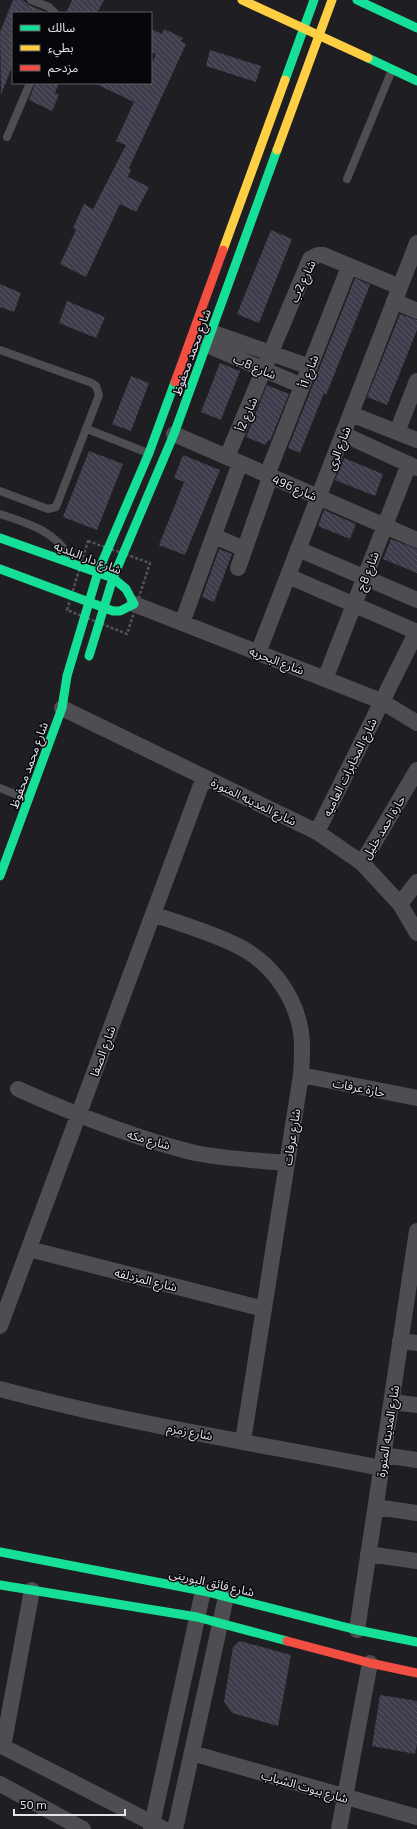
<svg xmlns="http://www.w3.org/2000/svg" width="417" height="1829" font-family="'Exo 2','Noto Sans Arabic',sans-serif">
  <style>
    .building { fill: url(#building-back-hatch) }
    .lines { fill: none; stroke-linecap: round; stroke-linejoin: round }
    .path { stroke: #535458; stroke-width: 2.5; stroke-dasharray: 3 2; stroke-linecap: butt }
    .lane { stroke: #4e4e52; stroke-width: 8 }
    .street { stroke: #4e4e52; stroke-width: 16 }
    .fast { stroke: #16e098; stroke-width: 9 }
    .slow { stroke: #ffcf43; stroke-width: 9 }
    .jam { stroke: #f24e42; stroke-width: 9 }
    .labels { text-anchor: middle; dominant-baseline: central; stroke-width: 3; stroke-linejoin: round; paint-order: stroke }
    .street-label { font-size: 12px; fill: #e3e4ec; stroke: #06060b }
  </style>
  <defs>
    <pattern id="building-back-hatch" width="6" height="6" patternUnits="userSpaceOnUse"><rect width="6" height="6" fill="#3d3d4b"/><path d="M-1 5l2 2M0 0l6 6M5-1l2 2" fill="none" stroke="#595965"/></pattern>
  </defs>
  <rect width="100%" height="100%" fill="#1e1e23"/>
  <path class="building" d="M13,0H23L29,5L47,13H13V64L1,95L0,32Z
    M72,0H104L97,13H66Z
    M151,29L162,34L164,29L183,38L181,41L186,44L129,168L131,170L128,177L149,187L136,212L120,204L86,277L60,264L76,230L73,228L84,204L93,209L126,145L116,141L134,102L94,83H151V66L156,54L151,52Z
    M210,50L261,66L256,82L206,66Z
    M35,83H59L55,93L59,95L52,111L29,100Z
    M271,230L292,239L259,323L237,314Z
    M355,278L370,285L326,395L324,393L300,453L288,448Z
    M0,284L21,293L14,312L0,307Z
    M67,301L105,317L96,338L59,323Z
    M400,314L417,320V330L387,405L367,397Z
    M220,363L240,371L221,420L201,412Z
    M131,376L149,383L131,431L112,424Z
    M267,385L289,394L270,441L268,440L266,445L246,437Z
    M89,451L123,464L97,530L63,517Z
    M183,455L220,470L185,555L159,545L184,482L174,478Z
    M344,458L383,474L375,496L335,480Z
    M324,510L356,524L350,539L318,526Z
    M391,539L417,549V573L383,559Z
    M219,549L232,554L214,602L202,597Z
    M240,1641L291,1655L278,1726L232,1713L224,1702L233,1647Z
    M380,1695L417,1701V1744L415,1754L372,1746Z"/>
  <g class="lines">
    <path class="path" d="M88,541L150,563L127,634L67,610Z"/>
    <path class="lane" d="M31,0L49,7L55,13
      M7,137L30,83
      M347,179L392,70
      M0,350L92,383L96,386L99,395L56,507L48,509L0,491
      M87,429L148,453
      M0,514C27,523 56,531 70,558
      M0,788L27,799"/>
    <path class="street" d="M394,301L417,311
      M211,332L310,367
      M207,345L302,386
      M351,414L417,440
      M397,432L417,381
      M174,434L417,540
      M343,434L417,468
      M227,457L310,259L318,255H323L400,287
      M267,475L349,267
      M214,536L244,549
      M298,549L417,600
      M238,568L270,477
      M288,576L417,632
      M134,604L381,701L417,723
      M182,623L240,463
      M258,653L417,243
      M325,679L409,464
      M62,708L317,832L362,863L400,904L417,933
      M317,832L417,631
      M362,863L417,770
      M400,904L417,882
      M153,914C181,924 210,932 236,945C270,961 295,995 301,1032C303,1046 302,1061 301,1075L243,1441
      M301,1075L417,1098
      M18,1089C76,1115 134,1138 195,1153C225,1159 256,1160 286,1163
      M29,1249L264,1309
      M0,1326L204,777
      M400,1341L417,1343
      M0,1389C125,1423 254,1443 381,1468
      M392,1402L417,1405
      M384,1455L417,1460
      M376,1507L417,1513
      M368,1554L417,1561
      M357,1630L417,1231
      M0,1745L164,1829
      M3,1747L32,1590
      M192,1753L417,1817
      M0,1784L83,1829
      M151,1829L203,1591
      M175,1829L226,1597
      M339,1829L370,1663"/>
    <path class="fast" d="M357,0L417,28
      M368,58L417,81
      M285,80L314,0
      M0,538L113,578L126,589L134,604L120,611H113L0,569
      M89,656L113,578L174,434L277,150
      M0,876L62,708L67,676L98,572L149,453L175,382
      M0,1552L203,1591L357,1630L417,1642
      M0,1585L197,1617L287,1641"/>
    <path class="slow" d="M242,0L368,58
      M277,150L332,0
      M223,250L285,80"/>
    <path class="jam" d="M175,382L223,250
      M287,1641L370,1663L417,1673"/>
  </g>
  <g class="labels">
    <g class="street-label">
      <text transform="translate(302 281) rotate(-65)">شارع 2ب</text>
      <text transform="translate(191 352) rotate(-70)">شارع محمد محفوظ</text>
      <text transform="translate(255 366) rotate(23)">شارع 8ب</text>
      <text transform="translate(308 371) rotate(-69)">شارع 1أ</text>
      <text transform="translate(246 414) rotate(-67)">شارع 2أ</text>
      <text transform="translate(338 448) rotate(-69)">شارع الرى</text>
      <text transform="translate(295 487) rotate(23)">شارع 496</text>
      <text transform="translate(88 557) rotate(21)">شارع دار البلديه</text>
      <text transform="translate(367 571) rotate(-69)">شارع 8ج</text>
      <text transform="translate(277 660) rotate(21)">شارع البحريه</text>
      <text transform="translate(28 765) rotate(-70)">شارع محمد محفوظ</text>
      <text transform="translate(349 767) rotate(-64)">شارع المخابرات العاميه</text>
      <text transform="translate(254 801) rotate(26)">شارع المدينه المنورة</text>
      <text transform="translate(383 827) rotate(-59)">حارة احمد خليل</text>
      <text transform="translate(102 1051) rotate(-70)">شارع الصفا</text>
      <text transform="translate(359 1087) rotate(11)">حارة عرفات</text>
      <text transform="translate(291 1137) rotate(-81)">شارع عرفات</text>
      <text transform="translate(149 1139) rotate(16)">شارع مكه</text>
      <text transform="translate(146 1279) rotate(14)">شارع المزدلفه</text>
      <text transform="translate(190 1431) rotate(11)">شارع زمزم</text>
      <text transform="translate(387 1431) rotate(-81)">شارع المدينه المنورة</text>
      <text transform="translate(212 1582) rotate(13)">شارع فائق البورينى</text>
      <text transform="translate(305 1786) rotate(16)">شارع بيوت الشباب</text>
    </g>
  </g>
  <rect x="12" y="12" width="140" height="72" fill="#06060b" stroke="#5e5f65"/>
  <rect x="20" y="25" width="20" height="6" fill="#16e098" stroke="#5e5f65"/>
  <text x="48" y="32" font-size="12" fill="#e3e4ec">سالك</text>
  <rect x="20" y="45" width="20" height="6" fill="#ffcf43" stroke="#5e5f65"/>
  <text x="48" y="52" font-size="12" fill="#e3e4ec">بطيء</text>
  <rect x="20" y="65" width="20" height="6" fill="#f24e42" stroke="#5e5f65"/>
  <text x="48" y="72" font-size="12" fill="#e3e4ec">مزدحم</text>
  <path d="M14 1809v6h111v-6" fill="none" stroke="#e3e4ec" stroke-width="2"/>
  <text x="20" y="1809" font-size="12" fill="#e3e4ec" stroke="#06060b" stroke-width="3" paint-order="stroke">50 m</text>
</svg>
